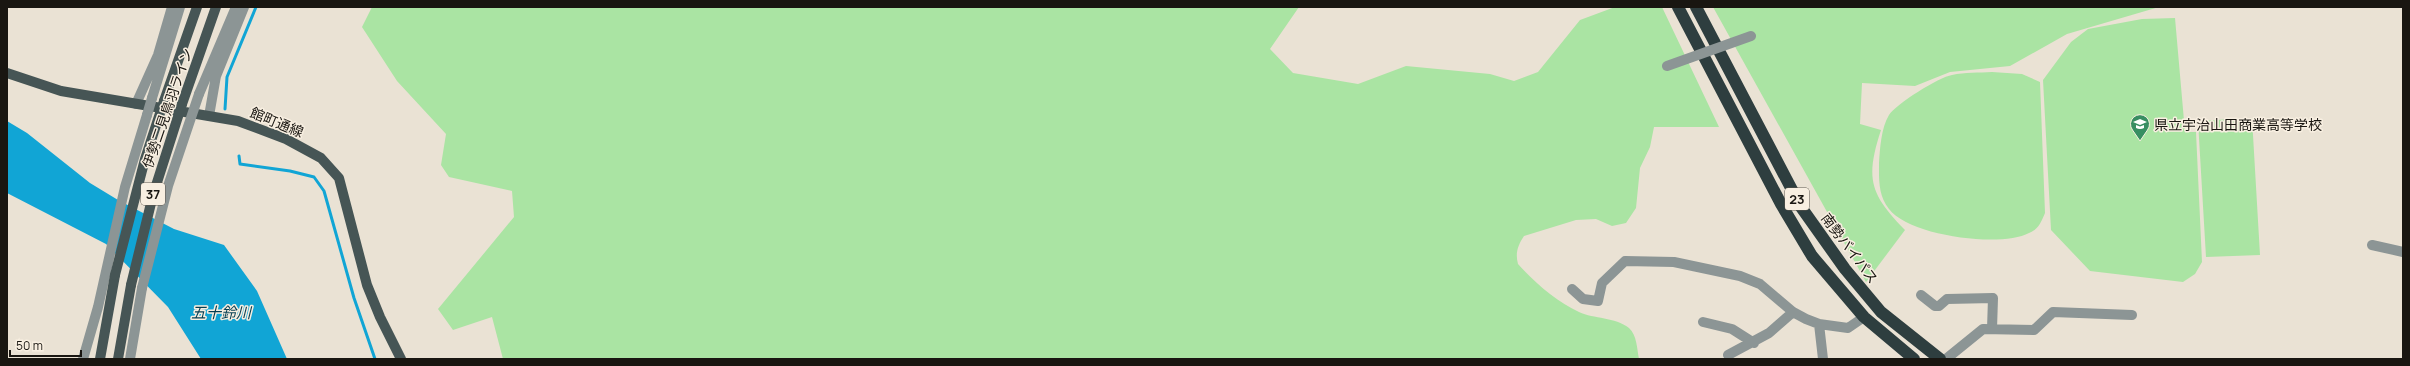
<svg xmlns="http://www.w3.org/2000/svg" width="2410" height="366" font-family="Manrope,'Noto Sans JP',sans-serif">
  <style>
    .green { fill: #aae4a3 }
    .water { fill: #11a5d5 }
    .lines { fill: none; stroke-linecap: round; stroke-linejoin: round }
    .stream { stroke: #11a5d5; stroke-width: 3 }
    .minor { stroke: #8c9595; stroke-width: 10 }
    .major { stroke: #465555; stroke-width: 10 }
    .highway { stroke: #2e3e3f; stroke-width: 12 }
    .minor-bridge { stroke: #8c9595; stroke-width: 10 }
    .major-bridge { stroke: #465555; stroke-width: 10 }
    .labels { text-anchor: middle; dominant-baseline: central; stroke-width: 3; stroke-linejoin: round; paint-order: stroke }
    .shield { fill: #f8efe1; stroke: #5c574f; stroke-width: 1 }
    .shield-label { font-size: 13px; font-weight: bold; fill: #191611 }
    .street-label { font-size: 14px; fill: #191611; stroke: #f8efe1 }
    .poi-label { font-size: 14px; fill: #191611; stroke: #f8efe1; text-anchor: start }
    .water-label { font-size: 15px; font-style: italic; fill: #053e52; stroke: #f8efe1 }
  </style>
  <rect width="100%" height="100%" fill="#eae2d4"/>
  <path class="green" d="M372,7H1299L1270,49L1293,73L1358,84L1406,66L1490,74L1514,81L1538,72L1580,20L1615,7H1662L1719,127H1654L1650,147L1640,168L1636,208L1626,223L1612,226L1596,219L1576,220L1524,236C1518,245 1515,253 1518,264C1534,282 1557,302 1579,312C1594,319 1615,317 1629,328C1637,335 1637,349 1639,359H503L492,317L453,330L438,309L514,217L512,191L449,177L441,165L446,134L397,81L362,27Z
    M1713,7H2159L2067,34L2010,66L1950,72L1915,86L1862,83L1860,124L1881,130C1865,179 1870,194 1905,230L1866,282Z
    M2175,18L2185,132H2196L2202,262L2195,274L2183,282L2090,271L2051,230L2043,80L2071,42L2088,29L2142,19Z
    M1992,72L2022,74L2040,82L2045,213C2041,222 2039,229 2029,233C2001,248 1909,236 1889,209C1878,195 1879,179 1879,163C1880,149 1881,128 1889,115C1896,104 1939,77 1952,75C1965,72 1979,73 1992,72Z
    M2252,118L2260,255L2206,257L2198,121Z"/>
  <path class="water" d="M7,121L27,133L90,183L118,200L174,229L224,245L257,291L287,359H201L168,307L106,244L7,193Z"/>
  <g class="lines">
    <path class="stream" d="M225,109L227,77L256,7
      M239,156L240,164L290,171L314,177L324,191L354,298L375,359"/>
    <path class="minor" d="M199,94L236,7
      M152,98L180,7
      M136,104L158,55L172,7
      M209,116L216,76L244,7
      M2372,245L2403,252
      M1572,289L1583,299L1598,301L1602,283L1625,261L1674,262L1740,276L1760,284L1793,312L1806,319L1819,324L1848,328L1864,317
      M1921,295L1935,306H1939L1947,299L1993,298L1992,329
      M1703,322L1732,329L1754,343
      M1819,324L1823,359
      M1728,355L1769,333L1793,312
      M83,359L98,307L125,187L147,115
      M130,359L142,288
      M1946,359L1983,329L2034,330L2053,312L2132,315"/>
    <path class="major" d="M7,73L61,91L238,121L286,139L321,158L339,178L367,285L380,317L401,359
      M164,101L197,7
      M182,104L216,7
      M100,359L115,275
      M118,359L131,285"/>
    <path class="highway" d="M1678,7L1781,204L1812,256L1864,317L1914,359
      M1696,7L1801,207L1845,269L1881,312L1940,359"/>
    <path class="minor-bridge" d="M1667,66L1751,36
      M147,115L152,98
      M142,288L168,186L199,94"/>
    <path class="major-bridge" d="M115,275L145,159L164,101
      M131,285L153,195L182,104"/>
  </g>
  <defs>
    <g id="school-pin" transform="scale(1)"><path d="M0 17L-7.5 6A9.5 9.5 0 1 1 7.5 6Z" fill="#388e62" stroke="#f8efe1"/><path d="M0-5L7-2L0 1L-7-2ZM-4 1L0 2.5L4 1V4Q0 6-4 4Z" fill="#fff"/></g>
  </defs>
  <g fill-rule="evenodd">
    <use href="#school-pin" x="2140" y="124"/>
  </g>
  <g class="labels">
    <g class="shield">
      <rect x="141" y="183" width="24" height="22" rx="3"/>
      <rect x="1785" y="188" width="24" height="22" rx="3"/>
    </g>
    <g class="shield-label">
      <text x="153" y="194">37</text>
      <text x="1797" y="199">23</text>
    </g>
    <g class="street-label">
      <text transform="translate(167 108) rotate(-71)">伊勢二見鳥羽ライン</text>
      <text transform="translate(277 122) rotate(22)">館町通線</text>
      <text transform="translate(1850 248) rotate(53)">南勢バイパス</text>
    </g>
    <g class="poi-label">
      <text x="2154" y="124">県立宇治山田商業高等学校</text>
    </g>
    <g class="water-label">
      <text x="221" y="312">五十鈴川</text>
    </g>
  </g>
  <rect width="2410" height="366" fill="none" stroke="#191611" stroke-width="16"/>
  <path d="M10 350v6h71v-6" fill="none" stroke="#191611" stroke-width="2"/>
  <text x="16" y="350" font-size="12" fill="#191611" stroke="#f8efe1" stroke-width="3" paint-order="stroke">50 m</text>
</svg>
